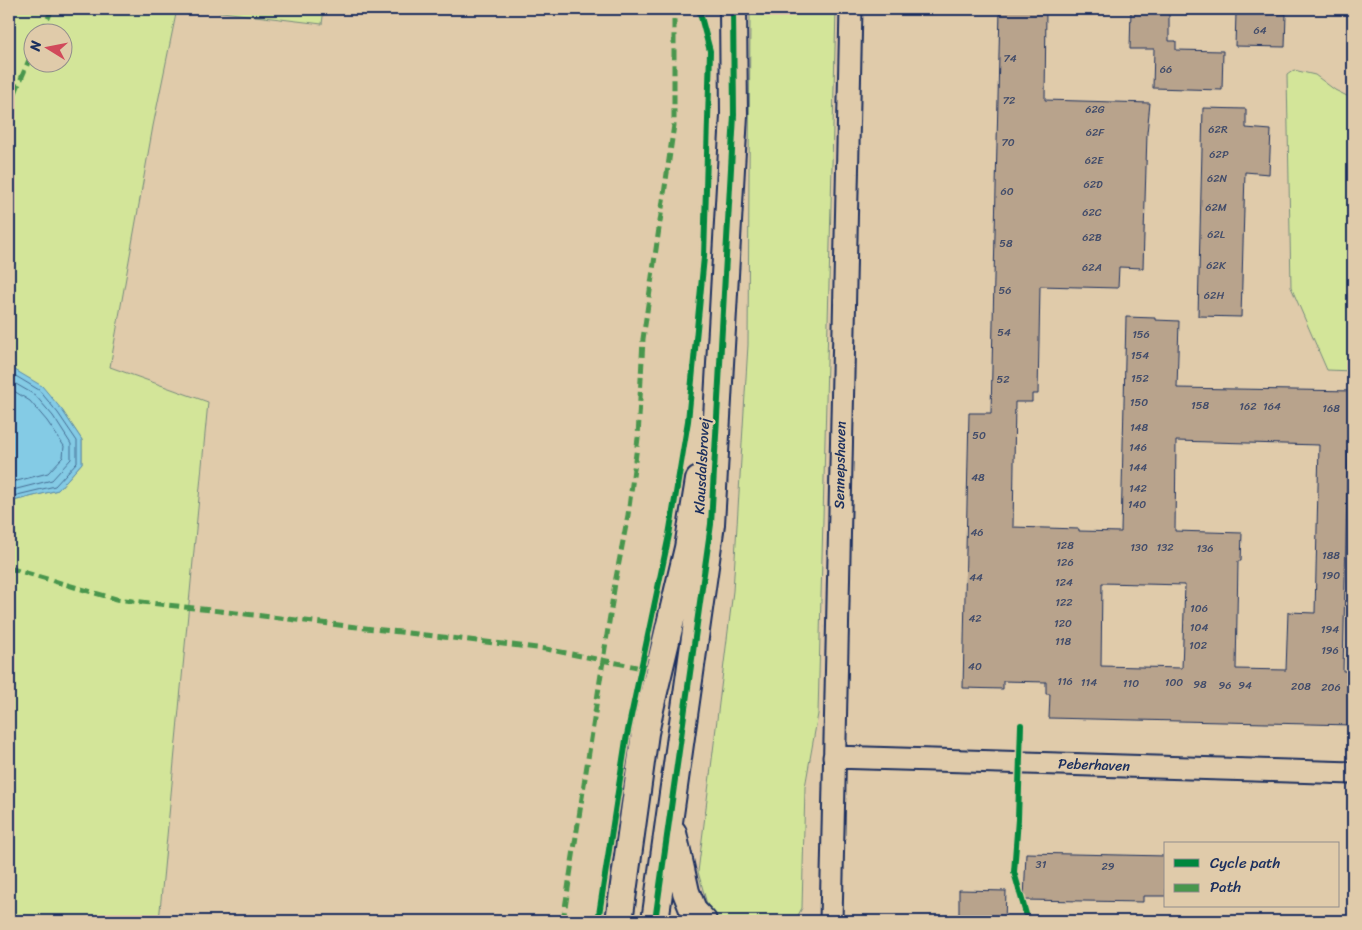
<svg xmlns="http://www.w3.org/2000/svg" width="1362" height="930" font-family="Sriracha,sans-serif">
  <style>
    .green { fill: #d3e599; stroke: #778a7c; fill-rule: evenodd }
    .water { fill: #84cbe5; stroke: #5a8daf }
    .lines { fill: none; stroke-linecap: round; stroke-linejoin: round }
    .shore { stroke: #456d94; stroke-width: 1 }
    .building { fill: #b8a38c; stroke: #1b2f5e; fill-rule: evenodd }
    .minor-casing { stroke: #1b2f5e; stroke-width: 25 }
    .tertiary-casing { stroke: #1b2f5e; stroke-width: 30 }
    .minor { stroke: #e0cbaa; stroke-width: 21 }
    .tertiary { stroke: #e0cbaa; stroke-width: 26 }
    .quiet { stroke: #49964d; stroke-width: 5; stroke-dasharray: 10 5; stroke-linecap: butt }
    .cycleway-casing { stroke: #e0cbaa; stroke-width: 9 }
    .cycleway { stroke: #00873e; stroke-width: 6 }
    .labels { text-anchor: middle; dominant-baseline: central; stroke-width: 5; stroke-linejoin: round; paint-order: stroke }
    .number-label { font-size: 11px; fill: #424c6a }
    .street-label { font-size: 14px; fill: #1b2f5e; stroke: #e0cbaa }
  </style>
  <rect width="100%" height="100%" fill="#e0cbaa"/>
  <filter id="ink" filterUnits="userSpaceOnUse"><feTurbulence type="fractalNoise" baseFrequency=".02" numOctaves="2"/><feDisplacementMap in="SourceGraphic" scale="10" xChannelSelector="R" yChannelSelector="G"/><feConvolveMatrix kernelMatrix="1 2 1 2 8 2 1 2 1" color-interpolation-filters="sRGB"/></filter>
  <g filter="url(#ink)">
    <path class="green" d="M9,9H177L153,126L110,367L208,402L159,921H9V502L58,490L82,463V440L62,410L15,370L9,369ZM32,32H62V62H32Z
      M197,9H324L322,24Z
      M750,9H836L818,714L805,787L802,908L795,921H720L707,904L698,872L733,591L748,345Z
      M1294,70L1315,75L1335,90L1353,99V371L1327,370L1291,287L1287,75Z"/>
    <path class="water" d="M9,369L15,370L42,386L62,410L82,440V463L58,490L9,502Z"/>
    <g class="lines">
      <path class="shore" d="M9,374L14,375L39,390L58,413L77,441V462L55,486L9,497
        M9,380L35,395L53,416L71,444V459L52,480L9,491
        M9,388L30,401L47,421L64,446L63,457L48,473L9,483"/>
    </g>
    <path class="building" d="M1000,9H1046L1045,100L1150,103L1147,133L1143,268L1119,267L1118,288L1040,286L1038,394H1032V402H1015L1013,527L1079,529V531L1121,532L1126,317L1155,318V320L1179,321L1177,388L1353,391V446H1348L1343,671H1353V725L1049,718L1050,694H1046V682L1003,681V689L963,688L969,413H991ZM1176,441L1319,445L1315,613L1288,612L1286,670L1236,669L1238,561H1241L1242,533L1175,531ZM1102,583L1185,585L1182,668L1101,666Z
      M1131,9H1169V41H1176V50L1223,51L1222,90L1153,88L1154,49H1130Z
      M1236,13L1286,14L1285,47L1235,46Z
      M1203,108L1246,109V128L1271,130L1269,174L1245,172L1241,317L1198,316Z
      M1026,853L1166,856V896H1143V902L1024,900Z
      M959,890L1006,891L1005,921H959Z"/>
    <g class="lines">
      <g class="minor-casing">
        <path id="minor" d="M834,757L1353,773
          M831,921L851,9"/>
      </g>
      <g class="tertiary-casing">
        <path id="tertiary" d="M673,833L686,892L694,912L703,921
          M619,921L645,733L652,700L688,548L699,480
          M655,921L711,524L734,115L733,9"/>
      </g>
      <use href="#minor" class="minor"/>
      <use href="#tertiary" class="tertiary"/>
      <path class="quiet" d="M42,32L52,9
        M9,107L32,53
        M9,568L116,599L546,649L642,668
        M563,921L615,583L628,515L638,438L643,339L674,125V9
        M1302,921L1310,917L1353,919"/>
      <g class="cycleway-casing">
        <path id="cycleway" d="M1021,725L1018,819L1014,872L1028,921
          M598,921L626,740L669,535L688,421L704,257L710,51L699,9
          M655,921L711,524L734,115L733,9"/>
      </g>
      <use href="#cycleway" class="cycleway"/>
    </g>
  </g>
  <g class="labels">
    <g class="number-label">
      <text x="1260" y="30">64</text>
      <text x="1010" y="58">74</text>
      <text x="1166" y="69">66</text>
      <text x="1009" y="100">72</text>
      <text x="1095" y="109">62G</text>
      <text x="1218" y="129">62R</text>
      <text x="1095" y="132">62F</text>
      <text x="1008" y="142">70</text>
      <text x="1219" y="154">62P</text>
      <text x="1094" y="160">62E</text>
      <text x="1217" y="178">62N</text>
      <text x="1093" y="184">62D</text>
      <text x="1007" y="191">60</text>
      <text x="1216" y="207">62M</text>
      <text x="1092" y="212">62C</text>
      <text x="1216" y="234">62L</text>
      <text x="1092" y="237">62B</text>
      <text x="1006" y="243">58</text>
      <text x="1216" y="265">62K</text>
      <text x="1092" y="267">62A</text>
      <text x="1005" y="290">56</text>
      <text x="1214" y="295">62H</text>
      <text x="1004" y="332">54</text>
      <text x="1141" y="334">156</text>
      <text x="1140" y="355">154</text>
      <text x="1140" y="378">152</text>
      <text x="1003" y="379">52</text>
      <text x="1139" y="402">150</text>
      <text x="1200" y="405">158</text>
      <text x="1248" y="406">162</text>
      <text x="1272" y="406">164</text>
      <text x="1331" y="408">168</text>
      <text x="1139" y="427">148</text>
      <text x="979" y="435">50</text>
      <text x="1138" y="447">146</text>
      <text x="1138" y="467">144</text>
      <text x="978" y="477">48</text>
      <text x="1138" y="488">142</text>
      <text x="1137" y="504">140</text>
      <text x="977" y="532">46</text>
      <text x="1065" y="545">128</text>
      <text x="1139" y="547">130</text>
      <text x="1165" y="547">132</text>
      <text x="1205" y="548">136</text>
      <text x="1331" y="555">188</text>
      <text x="1065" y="562">126</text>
      <text x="1331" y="575">190</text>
      <text x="976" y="577">44</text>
      <text x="1064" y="582">124</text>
      <text x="1064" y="602">122</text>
      <text x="1199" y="608">106</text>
      <text x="975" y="618">42</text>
      <text x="1063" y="623">120</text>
      <text x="1199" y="627">104</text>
      <text x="1330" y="629">194</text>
      <text x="1063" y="641">118</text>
      <text x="1198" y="645">102</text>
      <text x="1330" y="650">196</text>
      <text x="975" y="666">40</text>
      <text x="1065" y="681">116</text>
      <text x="1089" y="682">114</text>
      <text x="1174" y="682">100</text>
      <text x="1131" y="683">110</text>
      <text x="1200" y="684">98</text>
      <text x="1225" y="685">96</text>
      <text x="1245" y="685">94</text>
      <text x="1301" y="686">208</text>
      <text x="1331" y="687">206</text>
      <text x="1041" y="864">31</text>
      <text x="1108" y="866">29</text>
    </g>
    <g class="street-label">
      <text transform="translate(840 465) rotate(-89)">Sennepshaven</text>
      <text transform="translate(702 466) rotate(-87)">Klausdalsbrovej</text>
      <text transform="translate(1094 765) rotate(2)">Peberhaven</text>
    </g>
  </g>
  <rect width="1362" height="930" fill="none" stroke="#e0cbaa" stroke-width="30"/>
  <rect x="15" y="15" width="1332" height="900" fill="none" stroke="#1b2f5e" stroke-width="2" filter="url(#ink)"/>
  <rect x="1164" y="842" width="175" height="65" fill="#e0cbaa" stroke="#918d8c"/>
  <rect x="1174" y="859" width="25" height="8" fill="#00873e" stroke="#918d8c"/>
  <text x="1210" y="868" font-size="15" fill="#1b2f5e">Cycle path</text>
  <rect x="1174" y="884" width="25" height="8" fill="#49964d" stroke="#918d8c"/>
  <text x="1210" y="892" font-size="15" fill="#1b2f5e">Path</text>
  <g transform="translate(48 48) rotate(280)"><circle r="24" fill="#e0cbaa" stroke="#918d8c"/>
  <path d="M0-4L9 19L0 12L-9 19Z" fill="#d1495b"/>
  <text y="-8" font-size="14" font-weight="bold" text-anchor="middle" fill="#1b2f5e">N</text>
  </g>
</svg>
